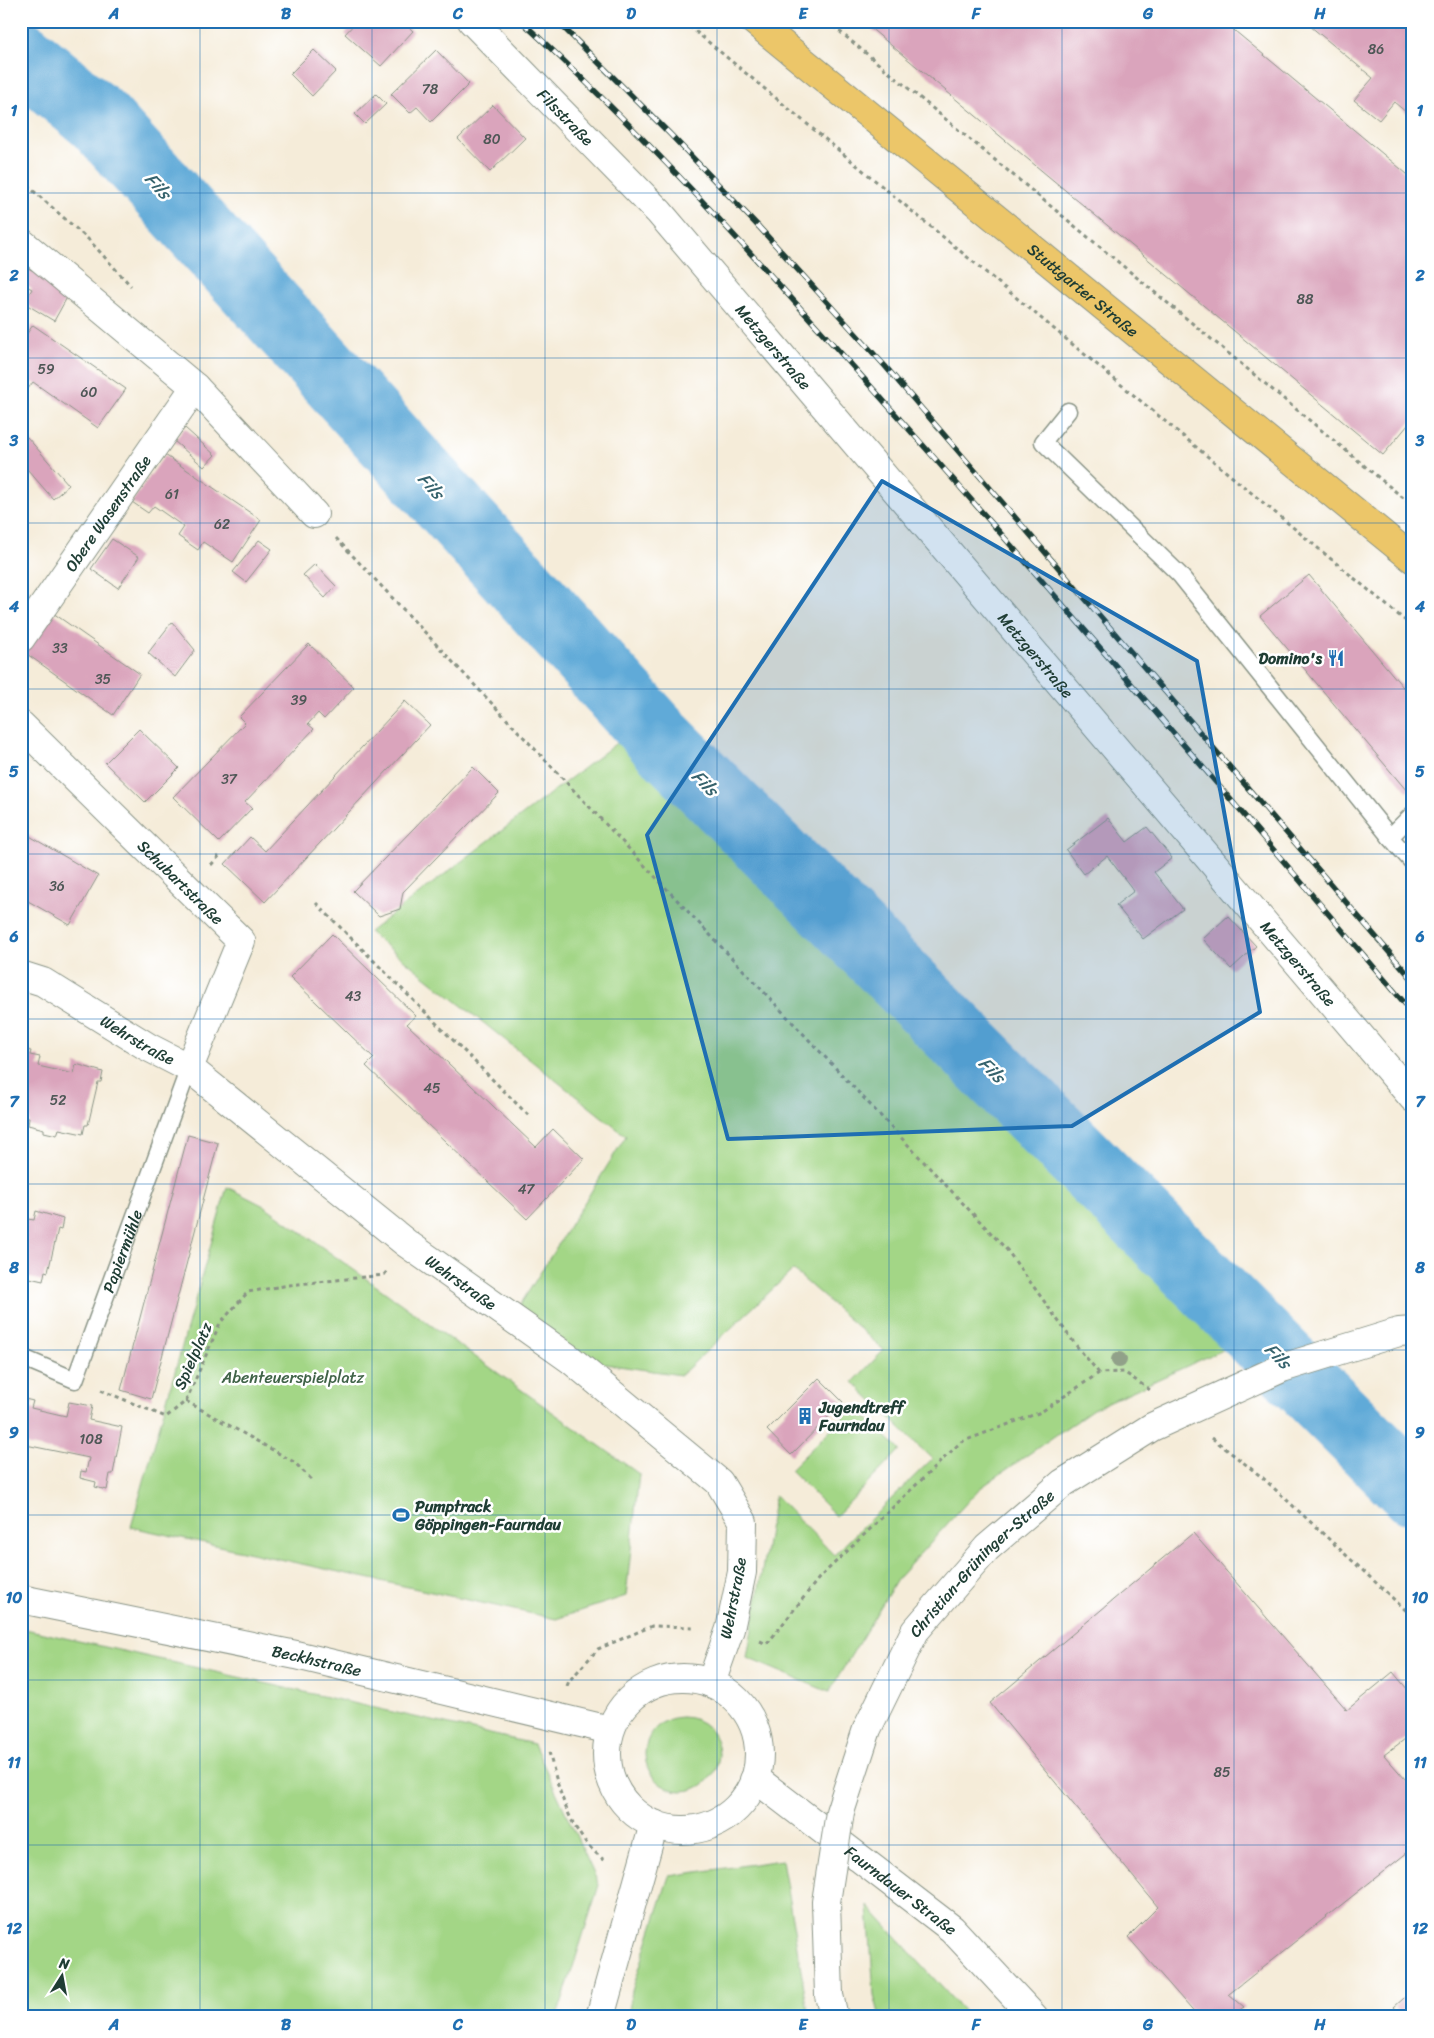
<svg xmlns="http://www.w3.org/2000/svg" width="1434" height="2038" font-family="Sriracha,sans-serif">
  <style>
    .green { fill: #a3d686; stroke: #618a5d }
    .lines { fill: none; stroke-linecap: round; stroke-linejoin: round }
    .river { stroke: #60aad8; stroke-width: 70 }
    .building { fill: #daa4bc }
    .service-casing { stroke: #8a9486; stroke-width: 19 }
    .minor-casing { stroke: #8a9486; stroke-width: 30 }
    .tertiary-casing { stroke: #8a9486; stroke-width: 30 }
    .primary-casing { stroke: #8a9486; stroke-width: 30 }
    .path { stroke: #8a9486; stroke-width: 3; stroke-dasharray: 4 4; stroke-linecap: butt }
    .service { stroke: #fff; stroke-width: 16 }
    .minor { stroke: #fff; stroke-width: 28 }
    .tertiary { stroke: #fff; stroke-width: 28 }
    .primary { stroke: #ecc669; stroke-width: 28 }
    .rail-casing { stroke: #1f3d34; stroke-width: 5.5 }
    .rail { stroke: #fff; stroke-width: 4; stroke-dasharray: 11; stroke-linecap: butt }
    .tertiary-bridge-casing { stroke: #8a9486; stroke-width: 30; stroke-linecap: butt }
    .tertiary-bridge { stroke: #fff; stroke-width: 28 }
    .tree { fill: #91a189 }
    .marked { fill: #1f6fb2; fill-opacity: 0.2; stroke: #1f6fb2; stroke-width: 4; stroke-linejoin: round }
    .grid { fill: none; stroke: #1f6fb2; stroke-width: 1; stroke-opacity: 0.55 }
    .labels { text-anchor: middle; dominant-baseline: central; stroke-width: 5; stroke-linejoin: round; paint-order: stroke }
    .number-label { font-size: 14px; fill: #4e5756 }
    .street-label { font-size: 16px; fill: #1f3d34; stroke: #fff }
    .poi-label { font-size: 16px; font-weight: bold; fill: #1f3d34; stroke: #fff; text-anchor: start }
    .park-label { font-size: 16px; fill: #406348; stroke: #fff }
    .water-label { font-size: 18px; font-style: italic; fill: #36636d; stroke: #fff }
    .neatline { fill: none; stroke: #1f6fb2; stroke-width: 2 }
    .grid-label { font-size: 16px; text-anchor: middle; font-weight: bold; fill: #1f6fb2 }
  </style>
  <rect width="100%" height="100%" fill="#fff"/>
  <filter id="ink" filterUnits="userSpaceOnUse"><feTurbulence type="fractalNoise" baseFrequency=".02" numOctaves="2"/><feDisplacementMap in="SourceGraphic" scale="10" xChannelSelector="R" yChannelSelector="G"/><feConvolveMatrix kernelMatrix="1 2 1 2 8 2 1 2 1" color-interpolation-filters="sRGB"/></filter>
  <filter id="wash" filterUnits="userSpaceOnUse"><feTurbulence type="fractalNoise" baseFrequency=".0096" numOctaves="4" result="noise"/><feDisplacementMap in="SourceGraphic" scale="20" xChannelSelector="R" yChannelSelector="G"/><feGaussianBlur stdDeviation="1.12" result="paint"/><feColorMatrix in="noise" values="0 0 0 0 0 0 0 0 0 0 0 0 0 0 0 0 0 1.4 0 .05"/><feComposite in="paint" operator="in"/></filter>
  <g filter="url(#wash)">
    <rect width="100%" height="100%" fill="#f5ecd9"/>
    <path class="green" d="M623,738L1233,1345L1093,1409L979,1489L898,1578L829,1692L747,1658L775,1495L834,1555L932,1459L853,1382L884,1350L793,1270L681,1375L570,1359L512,1318L626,1136L369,932Z
      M227,1187L266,1207L639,1474L626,1596L556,1619L131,1527Z
      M854,1406L900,1450L836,1516L790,1470Z
      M21,1628L534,1744L599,1885L557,2017H21Z
      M645 1754a37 37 0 1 1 74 0a37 37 0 1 1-74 0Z
      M782,1860L809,2017H628L632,1991L669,1876Z
      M868,1906L969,2017H880L874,1995Z"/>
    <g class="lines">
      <path class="river" d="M21,55L98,119L663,742L1413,1490"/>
    </g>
    <g id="blocks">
      <path class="building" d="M357,21H402L413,31L381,66L345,34Z
        M862,21H1223L1413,179V419L1383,455Z
        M1304,21H1413V118L1394,102L1379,120L1354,100L1373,78Z
        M314,50L336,71L312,96L290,74Z
        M436,50L469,84L431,122L417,107L410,113L391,94Z
        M376,94L386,104L365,124L355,114Z
        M493,105L525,138L490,172L458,139Z
        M21,264L70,292L54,321L24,303L32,289L21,283Z
        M33,325L126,389L98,428L33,382L21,398V342Z
        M185,428L215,455L204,467L174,441Z
        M27,437L69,485L53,499L21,462V442Z
        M165,455L261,520L233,562L203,542L198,550L178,536L184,527L154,506L148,513L132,502Z
        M112,539L139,557L118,588L91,569Z
        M259,540L272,549L246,582L233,572Z
        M315,564L336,586L325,598L303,575Z
        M1309,575L1413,699V786L1407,791L1260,616Z
        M53,613L140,674L113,715L24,652Z
        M172,622L195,650L175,677L148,653Z
        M309,644L354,687L324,719L318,713L308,724L314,729L245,802L252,808L219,842L173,797L245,723L239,717Z
        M405,701L430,725L265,902L225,864L250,837L265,851Z
        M139,729L179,768L145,802L105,763Z
        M473,767L499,793L403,892L400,909L379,916L353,891Z
        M1108,818L1127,842L1147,827L1172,858L1154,872L1183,909L1143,939L1116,905L1134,891L1107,856L1084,874L1066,850Z
        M21,831L98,876L70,925L21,897Z
        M1228,916L1256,946L1231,969L1203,939Z
        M332,934L416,1016L407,1024L536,1147L553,1129L584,1159L527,1219L366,1066L374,1058L290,977Z
        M21,1049L31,1051L30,1055L40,1057L38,1066L74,1074L76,1064L103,1072L101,1082H98L88,1125H85L83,1134L59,1129L57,1135L44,1132V1129L28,1125L29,1118L21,1117Z
        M188,1135L218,1143L151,1399L121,1390Z
        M36,1211L63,1219L61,1230L58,1229L48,1272L45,1271L43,1281L21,1276V1218L34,1220Z
        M819,1378L843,1402L791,1455L767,1430Z
        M21,1398L33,1401L31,1408L66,1416L69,1402L92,1406L89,1420L122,1427L113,1474H110L107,1490L95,1487L96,1482L80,1478L81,1471L86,1472L89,1458L21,1444Z
        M1193,1533L1347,1710L1393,1672L1413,1696V1733L1384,1755L1413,1788V1848L1229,1994L1244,2007L1229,2017H1198L1128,1937L1158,1907L990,1703Z
        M1413,1990V2017H1403L1394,2007Z"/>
    </g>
  </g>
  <g filter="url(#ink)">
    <use href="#blocks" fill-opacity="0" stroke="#8a9486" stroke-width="1"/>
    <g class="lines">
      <g class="service-casing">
        <g id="service">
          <path d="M1068,411L1043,442L1180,575L1390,837L1413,814"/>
          <path d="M1390,837L1413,863"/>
          <path id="s1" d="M21,1357L75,1380L189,1068"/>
        </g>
      </g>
      <g class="minor-casing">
        <g id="minor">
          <path id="s2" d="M472,21L659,212L1413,1098"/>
          <path d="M21,242L195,387L314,514"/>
          <path id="s3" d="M21,638L195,387"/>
          <path id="s4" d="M21,725L241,941L189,1068"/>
          <path id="s5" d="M21,975L43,982L148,1047L189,1068L406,1243L570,1359L719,1482L743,1522L742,1572L730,1629L711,1683"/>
          <path id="s6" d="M754,1780L760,1782L952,1929L1034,2017"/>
        </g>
      </g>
      <g class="tertiary-casing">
        <g id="tertiary">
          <path id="s7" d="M21,1599L296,1655L610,1730"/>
          <circle cx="683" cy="1754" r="76"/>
          <path d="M829,1995L834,2017"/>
          <path d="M600,2017L654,1824"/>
        </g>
      </g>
      <g class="primary-casing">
        <g id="primary">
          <path id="s8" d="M754,21L1413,559"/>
        </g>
      </g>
      <path class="path" d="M683,21L1413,627
        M827,21L1413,506
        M21,180L89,240L131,286
        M336,538L1007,1250L1075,1344L1099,1373
        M211,865L221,854
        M316,903L530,1117
        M101,1390L166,1417L186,1401L220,1323L248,1292L289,1285L384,1275L387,1271
        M186,1401L294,1462L313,1481
        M1212,1438L1263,1478L1413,1617
        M760,1641L767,1644L819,1578L961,1442L1041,1412L1099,1373L1124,1372L1150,1390
        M567,1686L569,1681L598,1649L652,1626L694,1627
        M549,1752C560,1794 570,1836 607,1862"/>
      <use href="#service" class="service"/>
      <use href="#minor" class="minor"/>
      <use href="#tertiary" class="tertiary"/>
      <use href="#primary" class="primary"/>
      <g class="rail-casing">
        <path id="rail" d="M521,21C650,138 766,270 882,399C1062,601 1237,807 1413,1013
          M557,21L670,134L759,227L885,366L1413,980"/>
      </g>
      <use href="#rail" class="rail"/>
      <g class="tertiary-bridge-casing">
        <g id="tertiary-bridge">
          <path id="s9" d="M829,1995L826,1902L840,1812L867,1729L915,1631L987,1548L1063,1483L1152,1427L1282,1368L1399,1332L1413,1331"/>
        </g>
      </g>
      <use href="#tertiary-bridge" class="tertiary-bridge"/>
    </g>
    <circle class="tree" cx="1119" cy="1360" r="8"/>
  </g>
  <path class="marked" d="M882,481L1197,661L1260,1012L1072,1126L728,1139L647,835Z"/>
  <path class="grid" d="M200,21V2017M372,21V2017M545,21V2017M717,21V2017M889,21V2017M1062,21V2017M1234,21V2017M21,193H1413M21,358H1413M21,523H1413M21,689H1413M21,854H1413M21,1019H1413M21,1184H1413M21,1350H1413M21,1515H1413M21,1680H1413M21,1845H1413"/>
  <defs>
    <g id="restaurant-bare" transform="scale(1.35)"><path d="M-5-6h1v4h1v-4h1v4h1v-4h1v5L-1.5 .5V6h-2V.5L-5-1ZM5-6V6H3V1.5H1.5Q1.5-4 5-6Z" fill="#1f6fb2" stroke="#fff" stroke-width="2.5" paint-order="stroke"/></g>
    <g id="building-bare" transform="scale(1.35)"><path d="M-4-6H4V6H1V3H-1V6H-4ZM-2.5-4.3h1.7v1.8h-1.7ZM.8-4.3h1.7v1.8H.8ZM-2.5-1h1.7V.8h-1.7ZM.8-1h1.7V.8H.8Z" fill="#1f6fb2" stroke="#fff" stroke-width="2.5" paint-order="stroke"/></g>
    <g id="stadium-bare" transform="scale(1.35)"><path d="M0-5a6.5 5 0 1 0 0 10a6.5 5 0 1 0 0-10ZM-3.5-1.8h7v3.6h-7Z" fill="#1f6fb2" stroke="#fff" stroke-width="2.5" paint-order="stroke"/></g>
  </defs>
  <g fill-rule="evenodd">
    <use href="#restaurant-bare" x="1336" y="658"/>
    <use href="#building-bare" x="805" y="1416"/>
    <use href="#stadium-bare" x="401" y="1515"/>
  </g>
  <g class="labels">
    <g class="number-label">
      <text x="1376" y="49">86</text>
      <text x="430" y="89">78</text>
      <text x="492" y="139">80</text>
      <text x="1305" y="299">88</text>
      <text x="46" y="369">59</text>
      <text x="89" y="392">60</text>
      <text x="172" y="494">61</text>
      <text x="222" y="524">62</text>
      <text x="60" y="648">33</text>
      <text x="103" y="679">35</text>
      <text x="299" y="700">39</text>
      <text x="229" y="779">37</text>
      <text x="57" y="886">36</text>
      <text x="353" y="996">43</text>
      <text x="432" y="1088">45</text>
      <text x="58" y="1100">52</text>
      <text x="526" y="1189">47</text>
      <text x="91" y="1439">108</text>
      <text x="1222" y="1772">85</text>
    </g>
    <g class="street-label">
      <text stroke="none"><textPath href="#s2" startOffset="134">Filsstraße</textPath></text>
      <text stroke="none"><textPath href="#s8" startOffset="425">Stuttgarter Straße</textPath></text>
      <text stroke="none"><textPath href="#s2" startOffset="444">Metzgerstraße</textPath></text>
      <text stroke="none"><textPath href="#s3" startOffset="152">Obere Wasenstraße</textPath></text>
      <text stroke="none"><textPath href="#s2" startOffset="849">Metzgerstraße</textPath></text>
      <text stroke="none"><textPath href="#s4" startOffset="224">Schubartstraße</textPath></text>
      <text stroke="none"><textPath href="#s2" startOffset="1254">Metzgerstraße</textPath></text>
      <text stroke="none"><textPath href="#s5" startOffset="134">Wehrstraße</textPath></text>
      <text stroke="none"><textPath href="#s1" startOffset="196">Papiermühle</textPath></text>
      <text stroke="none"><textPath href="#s5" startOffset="539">Wehrstraße</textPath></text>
      <text transform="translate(193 1356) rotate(-66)">Spielplatz</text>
      <text stroke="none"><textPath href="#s9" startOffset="476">Christian-Grüninger-Straße</textPath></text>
      <text transform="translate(733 1598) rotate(-79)">Wehrstraße</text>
      <text stroke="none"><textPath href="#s7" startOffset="302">Beckhstraße</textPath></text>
      <text stroke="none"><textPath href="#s6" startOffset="184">Faurndauer Straße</textPath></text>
    </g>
    <g class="poi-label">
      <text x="1322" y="658" text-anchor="end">Domino's</text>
      <text x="819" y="1407">Jugendtreff<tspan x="819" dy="18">Faurndau</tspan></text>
      <text x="415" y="1506">Pumptrack<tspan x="415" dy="18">Göppingen-Faurndau</tspan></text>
    </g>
    <g class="park-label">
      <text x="293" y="1377">Abenteuerspielplatz</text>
    </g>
    <g class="water-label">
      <text transform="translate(158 186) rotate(48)">Fils</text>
      <text transform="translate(431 486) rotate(48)">Fils</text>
      <text transform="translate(705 783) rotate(45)">Fils</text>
      <text transform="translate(992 1070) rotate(45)">Fils</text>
      <text transform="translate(1278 1356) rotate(45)">Fils</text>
    </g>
  </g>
  <rect width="1434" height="2038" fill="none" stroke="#fff" stroke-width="55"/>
  <g transform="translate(62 1976) rotate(11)" stroke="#ffffff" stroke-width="4" paint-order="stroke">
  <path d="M0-4L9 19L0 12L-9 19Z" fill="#1f3d34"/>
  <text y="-8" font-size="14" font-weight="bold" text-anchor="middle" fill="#1f3d34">N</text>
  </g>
  <rect x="28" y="28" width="1378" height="1982" class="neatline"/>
  <g class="grid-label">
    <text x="114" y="19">A</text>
    <text x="286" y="19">B</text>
    <text x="458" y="19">C</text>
    <text x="631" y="19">D</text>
    <text x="803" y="19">E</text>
    <text x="976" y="19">F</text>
    <text x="1148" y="19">G</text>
    <text x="1320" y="19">H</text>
    <text x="14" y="116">1</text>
    <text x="1420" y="116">1</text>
    <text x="14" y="281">2</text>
    <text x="1420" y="281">2</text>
    <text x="14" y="446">3</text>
    <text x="1420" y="446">3</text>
    <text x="14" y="612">4</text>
    <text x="1420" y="612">4</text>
    <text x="14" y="777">5</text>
    <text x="1420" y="777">5</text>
    <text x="14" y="942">6</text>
    <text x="1420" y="942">6</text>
    <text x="14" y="1107">7</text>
    <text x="1420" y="1107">7</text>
    <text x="14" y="1273">8</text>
    <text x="1420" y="1273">8</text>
    <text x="14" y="1438">9</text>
    <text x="1420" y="1438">9</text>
    <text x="14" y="1603">10</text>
    <text x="1420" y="1603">10</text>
    <text x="14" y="1768">11</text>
    <text x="1420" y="1768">11</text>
    <text x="14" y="1934">12</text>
    <text x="1420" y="1934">12</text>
    <text x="114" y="2030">A</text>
    <text x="286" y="2030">B</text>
    <text x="458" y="2030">C</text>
    <text x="631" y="2030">D</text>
    <text x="803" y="2030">E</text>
    <text x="976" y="2030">F</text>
    <text x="1148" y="2030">G</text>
    <text x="1320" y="2030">H</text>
  </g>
</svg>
